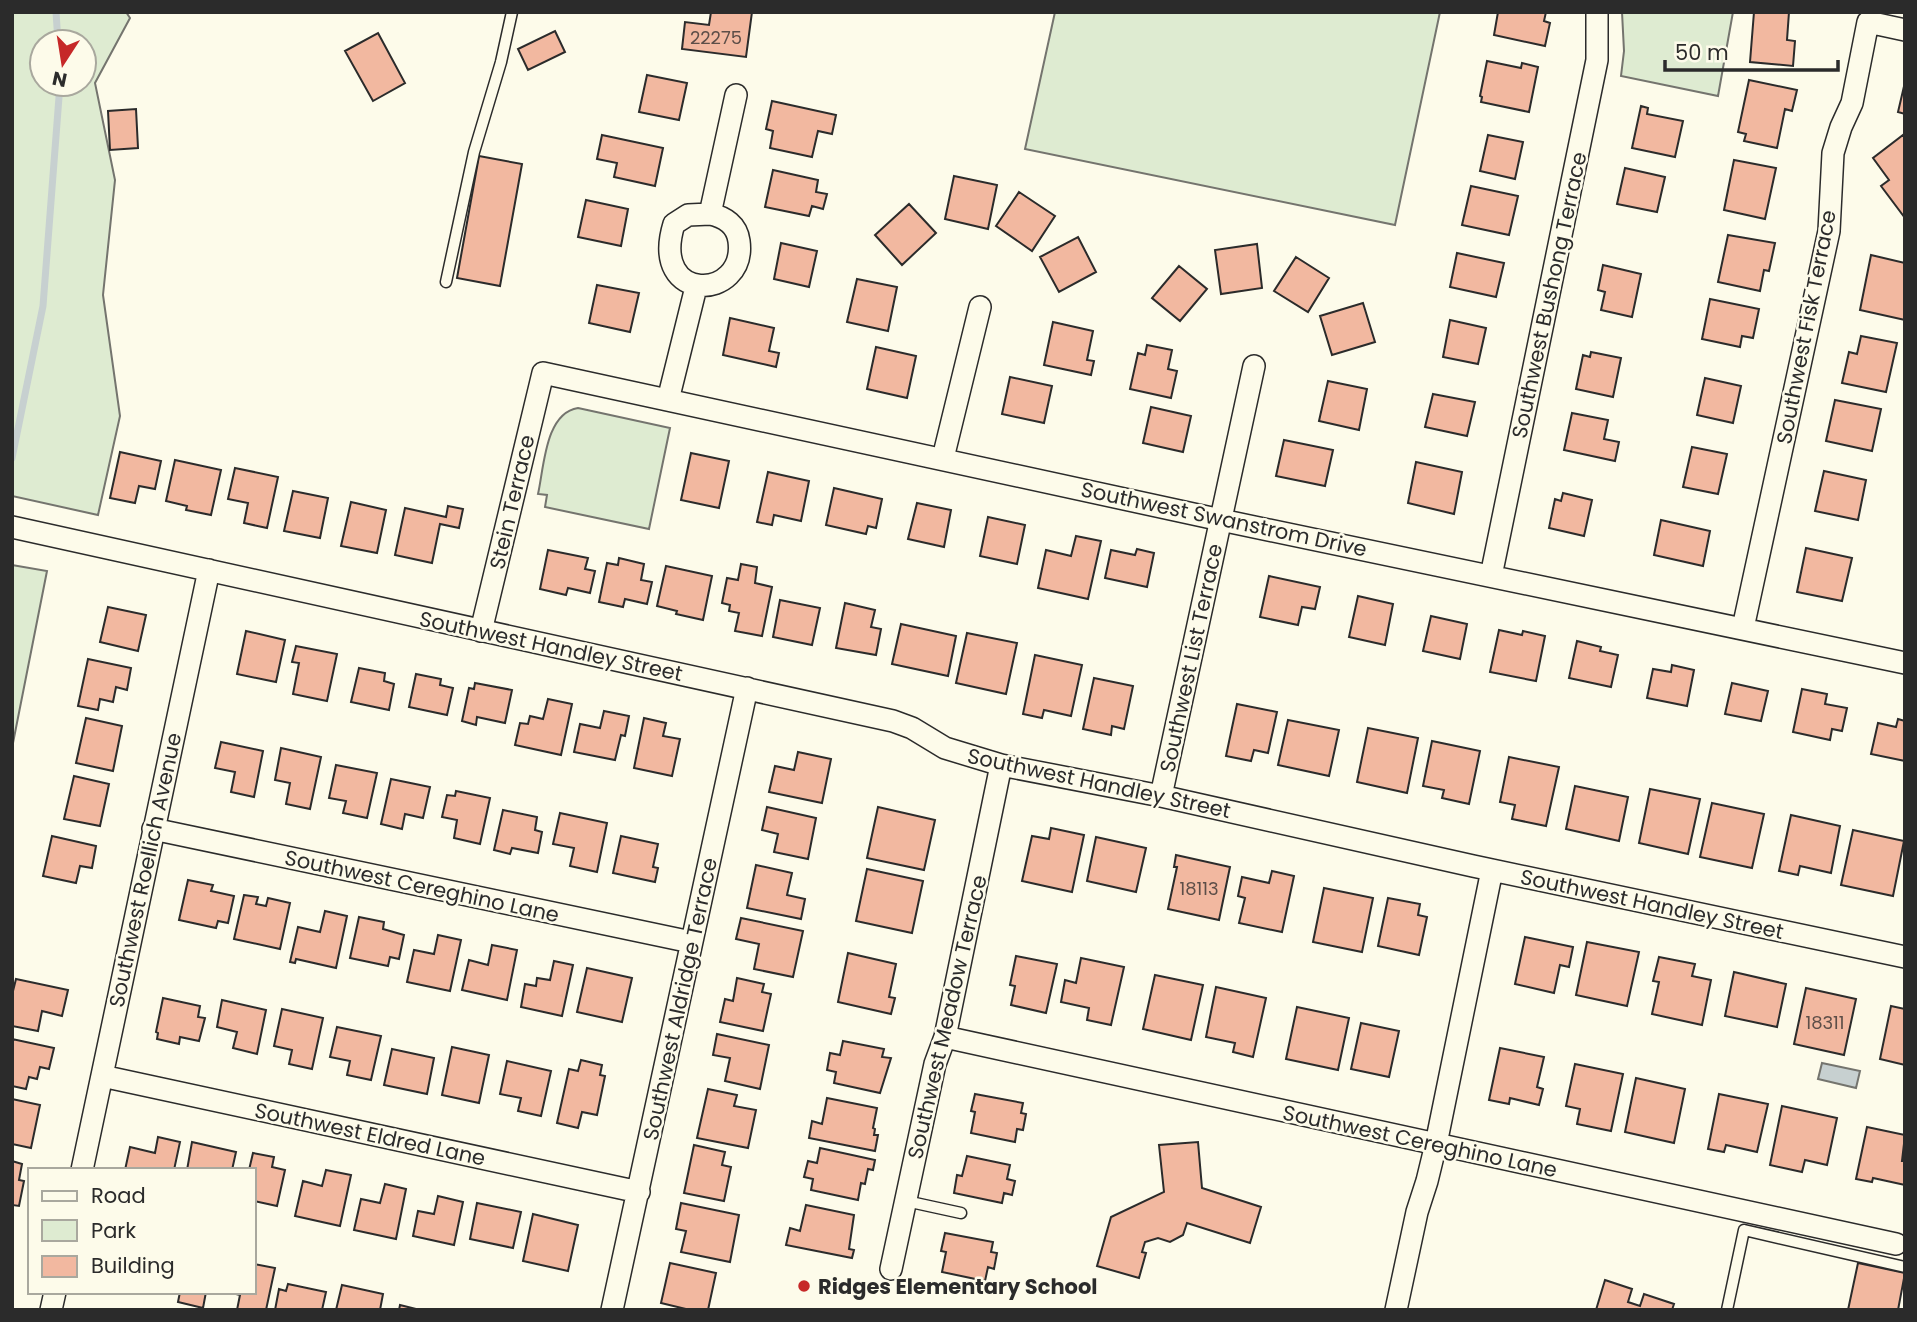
<svg xmlns="http://www.w3.org/2000/svg" width="1917" height="1322" font-family="Poppins,sans-serif">
  <style>
    .green { fill: #deebd1; stroke: #74746e; stroke-width: 2; fill-rule: evenodd }
    .water { fill: #c7d0d0; stroke: #74746e; stroke-width: 2 }
    .lines { fill: none; stroke-linecap: round; stroke-linejoin: round }
    .stream { stroke: #c7d0d0; stroke-width: 7 }
    .building { fill: #f2b8a0; stroke: #2b2b2b; stroke-width: 2 }
    .lane-casing { stroke: #2b2b2b; stroke-width: 13 }
    .street-casing { stroke: #2b2b2b; stroke-width: 24 }
    .lane { stroke: #fdfbea; stroke-width: 10 }
    .street { stroke: #fdfbea; stroke-width: 21 }
    .poi-dot { fill: #c62828; stroke: #fdfbea; stroke-width: 2.5 }
    .labels { text-anchor: middle; dominant-baseline: central; stroke-width: 5; stroke-linejoin: round; paint-order: stroke }
    .number-label { font-size: 18px; fill: #5d4e48 }
    .street-label { font-size: 21px; fill: #2b2b2b; stroke: #fdfbea }
    .poi-label { font-size: 21px; font-weight: bold; fill: #2b2b2b; stroke: #fdfbea; text-anchor: start }
  </style>
  <rect width="100%" height="100%" fill="#fdfbea"/>
  <path class="green" d="M12,12H126L130,18L95,83L115,180L103,295L120,416L98,515L12,496ZM84,42V84H42V42Z
    M1055,12H1440L1395,225L1025,149Z
    M1622,12H1733L1718,96L1621,76L1624,51Z
    M578,408L670,428L649,529L545,507L547,495L538,494C544,468 545,413 578,408Z
    M12,565L47,571L12,748Z"/>
  <path class="water" d="M1822,1063L1860,1071L1856,1088L1818,1079Z"/>
  <g class="lines">
    <path class="stream" d="M56,12L58,42
      M12,458L43,306L60,84"/>
  </g>
  <path class="building" d="M711,12H752L746,57L682,49L685,22L709,25Z
    M1498,12H1546L1544,21L1550,23L1545,46L1494,35Z
    M1754,12H1789L1787,40L1795,41L1793,66L1750,62Z
    M555,31L565,52L528,70L518,49Z
    M378,33L405,83L373,101L345,51Z
    M1487,61L1521,68L1522,63L1538,67L1529,112L1481,102L1482,97L1480,96Z
    M647,75L687,83L679,120L639,112Z
    M1749,80L1797,90L1792,111L1785,109L1777,148L1744,141L1746,134L1738,132Z
    M1905,82V114L1898,112Z
    M772,101L836,115L832,134L818,131L812,157L770,148L773,131L766,129Z
    M1641,106L1648,108L1647,114L1683,121L1675,157L1632,148Z
    M136,109L138,148L110,150L108,111Z
    M602,135L663,148L655,186L614,177L617,163L597,159Z
    M1488,135L1523,142L1515,179L1480,171Z
    M1903,135L1905,138V218L1881,186L1889,180L1873,158Z
    M479,156L522,164L500,286L457,278Z
    M1734,160L1776,168L1765,219L1724,210Z
    M1625,168L1665,177L1657,212L1617,204Z
    M773,170L818,180L816,192L827,194L823,209L812,206L809,216L765,207Z
    M954,176L997,185L988,229L945,219Z
    M1471,186L1518,196L1509,235L1462,225Z
    M1019,192L1055,216L1032,251L996,226Z
    M586,200L628,209L621,246L578,237Z
    M909,204L936,233L902,265L875,235Z
    M1728,235L1775,243L1769,271L1764,270L1760,291L1718,282Z
    M1078,237L1096,272L1059,292L1040,257Z
    M781,243L817,251L809,287L774,279Z
    M1257,244L1262,288L1221,294L1215,250Z
    M1457,253L1504,263L1496,297L1450,287Z
    M1871,255L1905,263V320L1860,310Z
    M1296,257L1329,278L1308,312L1274,291Z
    M1603,265L1641,274L1632,317L1601,310L1605,292L1598,290Z
    M1179,266L1207,289L1180,321L1152,298Z
    M857,279L897,287L888,331L847,322Z
    M597,285L639,293L630,332L589,323Z
    M1710,299L1759,309L1753,338L1742,336L1740,347L1702,339Z
    M1363,303L1375,342L1332,355L1320,316Z
    M730,318L774,328L769,351L779,353L776,367L723,355Z
    M1450,320L1486,328L1478,364L1443,357Z
    M1053,322L1093,331L1087,360L1094,361L1091,375L1044,365Z
    M1861,336L1897,343L1886,392L1842,383L1849,352L1857,354Z
    M1147,345L1172,350L1168,369L1177,371L1171,398L1130,389L1138,353L1145,355Z
    M876,347L916,356L907,398L867,389Z
    M1591,352L1621,358L1613,397L1576,389L1583,355L1590,357Z
    M1010,377L1052,386L1044,423L1002,414Z
    M1705,378L1741,386L1733,423L1697,415Z
    M1328,381L1367,389L1359,430L1319,421Z
    M1433,394L1475,402L1467,436L1425,427Z
    M1835,400L1881,409L1872,451L1826,441Z
    M1151,407L1191,416L1183,452L1143,443Z
    M1572,413L1608,420L1604,439L1619,442L1615,461L1564,450Z
    M1284,440L1333,450L1325,486L1276,476Z
    M1692,447L1727,454L1718,494L1683,487Z
    M120,452L161,461L155,489L139,486L135,503L110,498Z
    M691,453L729,461L719,508L681,500Z
    M175,460L221,470L211,515L186,510L187,506L166,501Z
    M1416,462L1462,472L1454,514L1408,503Z
    M235,468L278,477L267,528L244,523L248,503L228,499Z
    M1824,471L1866,480L1858,520L1815,511Z
    M768,472L809,481L801,521L774,515L772,525L757,522Z
    M834,488L882,499L876,528L868,526L866,534L826,525Z
    M293,491L328,498L320,538L284,531Z
    M1563,493L1592,500L1584,536L1549,528L1555,499L1561,501Z
    M351,502L386,510L377,553L341,546Z
    M917,503L951,510L944,547L908,539Z
    M448,506L463,509L459,528L440,524L432,563L395,555L405,508L446,517Z
    M988,517L1025,525L1017,564L980,556Z
    M1661,520L1710,531L1703,566L1654,555Z
    M1076,536L1101,541L1088,599L1038,588L1046,550L1071,556Z
    M1806,548L1852,558L1842,601L1797,592Z
    M1137,549L1154,553L1147,587L1105,578L1111,550L1135,555Z
    M548,550L588,558L585,569L595,571L590,593L568,588L566,595L540,589Z
    M619,558L644,564L641,580L652,582L647,604L625,599L623,607L599,602L607,563L618,565Z
    M741,564L757,567L755,583L772,587L762,636L735,631L739,613L729,611L730,605L722,603L727,578L738,580Z
    M666,566L712,576L703,620L676,614L677,611L657,606Z
    M1269,576L1320,587L1315,609L1302,607L1298,625L1260,617Z
    M1358,596L1393,604L1385,645L1349,637Z
    M780,600L820,608L812,645L773,637Z
    M845,603L875,610L871,627L881,629L876,655L836,648Z
    M108,607L146,615L138,651L100,642Z
    M1431,616L1467,624L1460,659L1423,651Z
    M901,624L956,636L948,676L892,664Z
    M1499,630L1522,635L1523,631L1545,636L1536,681L1490,672Z
    M246,631L285,640L276,682L237,674Z
    M967,633L1017,643L1006,694L956,683Z
    M1577,641L1601,647L1600,651L1618,655L1611,687L1569,678Z
    M296,646L337,654L327,701L293,694L299,663L292,662Z
    M1035,655L1082,665L1071,716L1044,710L1042,718L1023,714Z
    M88,659L131,668L127,690L116,687L113,702L100,699L98,710L78,706Z
    M1672,665L1694,670L1687,706L1647,698L1653,669L1671,672Z
    M359,668L385,673L384,681L394,684L389,710L351,702Z
    M416,674L441,679L440,685L453,688L447,715L409,707Z
    M1094,678L1133,686L1124,729L1112,726L1111,735L1083,729Z
    M475,683L512,690L505,723L477,717L476,725L462,721L469,688L474,689Z
    M1732,683L1768,691L1761,721L1725,714Z
    M1802,689L1827,694L1825,704L1847,708L1842,731L1832,729L1830,740L1793,732Z
    M548,699L572,704L561,755L515,745L520,723L528,724L530,716L543,719Z
    M1237,704L1277,712L1268,753L1254,750L1251,761L1226,756Z
    M604,711L629,716L625,736L621,735L615,760L574,752L580,724L600,728Z
    M86,718L122,726L113,771L76,763Z
    M644,718L666,723L663,736L680,739L672,776L634,768Z
    M1898,719L1905,721V761L1871,754L1878,723L1896,727Z
    M1288,720L1339,730L1329,776L1278,765Z
    M1368,728L1418,738L1407,793L1357,782Z
    M1432,741L1480,751L1469,804L1442,798L1444,790L1423,786Z
    M221,742L263,751L254,797L231,792L235,772L215,768Z
    M281,748L321,757L310,809L286,804L290,783L275,780Z
    M798,752L831,759L822,803L769,792L775,766L794,770Z
    M1509,757L1559,767L1546,826L1512,819L1515,805L1500,802Z
    M336,765L377,773L367,818L343,813L346,801L329,798Z
    M74,776L109,784L100,826L64,819Z
    M391,779L430,787L423,818L405,814L402,829L381,824Z
    M1575,786L1628,797L1619,841L1566,829Z
    M1650,789L1700,799L1688,854L1639,843Z
    M456,791L490,798L480,844L454,838L457,820L442,817L447,795L455,796Z
    M1712,803L1764,814L1752,868L1700,857Z
    M767,807L816,818L808,859L774,852L778,834L762,830Z
    M878,807L935,820L924,870L867,858Z
    M503,810L537,817L535,830L542,832L538,853L512,848L510,854L494,850Z
    M560,813L607,823L597,872L570,866L574,848L553,844Z
    M1791,815L1840,826L1831,873L1800,866L1798,875L1779,871Z
    M1051,828L1084,835L1072,892L1022,881L1032,836L1049,839Z
    M1853,830L1904,841L1893,896L1841,885Z
    M52,836L96,846L92,868L80,866L76,883L43,876Z
    M621,836L658,844L653,867L658,868L655,882L613,873Z
    M1096,837L1146,848L1136,892L1087,881Z
    M1176,855L1230,867L1219,920L1168,909L1177,867H1174Z
    M756,865L792,873L787,895L805,899L801,919L747,908Z
    M867,869L923,881L912,933L856,921Z
    M1272,871L1294,876L1282,932L1239,923L1245,898L1238,896L1242,877L1269,883Z
    M188,880L213,885L211,891L234,896L228,923L218,921L216,928L179,920Z
    M1324,888L1373,898L1362,952L1313,942Z
    M244,895L258,897L256,904L266,906L268,898L290,903L280,949L234,939Z
    M1388,898L1420,904L1418,915L1427,917L1419,955L1378,946Z
    M325,911L347,916L336,968L296,959L295,963L290,962L298,927L320,932Z
    M359,917L384,922L383,929L404,935L399,959L390,957L388,966L350,958Z
    M741,918L803,931L793,977L754,969L759,944L736,939Z
    M438,935L461,940L450,991L407,982L414,950L434,954Z
    M1525,937L1573,947L1569,967L1560,965L1554,993L1515,984Z
    M1587,942L1639,952L1627,1006L1576,995Z
    M492,945L517,950L507,1000L462,990L469,960L488,965Z
    M848,953L896,964L889,997L895,998L891,1014L838,1002Z
    M1016,956L1057,964L1046,1013L1011,1005L1015,986L1010,985Z
    M1659,957L1695,964L1692,976L1711,980L1702,1025L1652,1014L1659,982L1653,981Z
    M1081,958L1124,967L1111,1025L1087,1020L1089,1008L1061,1002L1065,980L1076,983Z
    M554,961L573,965L562,1016L521,1007L525,984L536,986L537,978L550,980Z
    M587,968L632,978L622,1022L577,1012Z
    M1734,972L1786,984L1777,1027L1725,1016Z
    M1155,975L1203,985L1191,1040L1143,1029Z
    M737,978L764,984L762,992L771,994L763,1031L720,1022L725,999L733,1001Z
    M16,979L68,990L62,1016L42,1011L38,1031L12,1026V995Z
    M1216,987L1266,998L1253,1057L1233,1052L1235,1043L1206,1037Z
    M1806,988L1856,999L1844,1055L1794,1044Z
    M163,998L200,1006L198,1017L205,1018L199,1041L180,1037L179,1044L157,1039L158,1033L156,1032Z
    M222,1000L266,1010L257,1054L233,1048L237,1032L217,1027Z
    M1891,1006L1905,1009V1065L1880,1059Z
    M1297,1007L1349,1018L1338,1070L1286,1059Z
    M282,1009L323,1018L312,1069L289,1064L292,1050L274,1046Z
    M1361,1023L1399,1031L1389,1077L1351,1069Z
    M337,1027L381,1036L371,1080L347,1075L350,1061L330,1057Z
    M717,1034L769,1045L760,1089L725,1081L730,1058L713,1055Z
    M12,1039L54,1048L49,1069L40,1067L37,1079L29,1077L26,1089L12,1086Z
    M843,1041L884,1049L882,1057L891,1058L880,1093L834,1083L836,1072L827,1070L830,1053L840,1055Z
    M452,1047L489,1055L479,1103L442,1095Z
    M1500,1048L1544,1057L1537,1087L1543,1089L1539,1105L1510,1098L1509,1104L1489,1100Z
    M392,1049L434,1058L427,1094L384,1085Z
    M581,1060L602,1065L600,1075L605,1076L597,1115L582,1112L578,1128L557,1123L569,1069L578,1071Z
    M507,1061L551,1071L541,1116L518,1111L521,1098L500,1094Z
    M1575,1064L1623,1074L1611,1131L1577,1124L1580,1109L1566,1106Z
    M1636,1078L1685,1089L1674,1143L1625,1132Z
    M708,1089L737,1095L734,1106L756,1110L748,1148L697,1138Z
    M975,1094L1023,1103L1021,1113L1026,1114L1023,1130L1017,1129L1015,1142L971,1133L975,1112L971,1111Z
    M1719,1094L1768,1104L1757,1152L1726,1145L1724,1152L1708,1149Z
    M827,1098L877,1108L873,1128L875,1129L874,1135H878L875,1151L809,1138L812,1121L822,1124Z
    M12,1099L40,1105L31,1148L12,1144Z
    M1782,1106L1837,1118L1827,1165L1805,1160L1802,1172L1770,1165Z
    M1867,1127L1905,1135L1902,1161H1905V1185L1873,1178L1872,1182L1856,1179Z
    M158,1137L180,1142L174,1170H125L130,1147L155,1153Z
    M192,1142L236,1152L232,1170H187Z
    M1198,1142L1202,1188L1261,1207L1250,1243L1187,1223L1183,1235L1170,1242L1158,1238L1145,1242L1142,1252L1146,1253L1139,1278L1097,1266L1111,1217L1164,1192L1159,1145Z
    M694,1145L725,1152L722,1165L731,1167L724,1201L684,1193Z
    M820,1148L875,1160L873,1170L868,1169L865,1184L861,1183L858,1200L811,1190L813,1179L804,1177L808,1161L817,1163Z
    M253,1153L274,1157L272,1167L285,1170L277,1206L254,1201V1170H249Z
    M967,1156L1010,1165L1007,1179L1015,1181L1012,1195L1004,1193L1002,1203L954,1193L957,1175L962,1176Z
    M12,1161L22,1164L19,1180L24,1181L19,1206L12,1205Z
    M326,1170L351,1175L340,1226L295,1216L303,1181L322,1186Z
    M385,1184L406,1189L396,1239L354,1230L361,1199L380,1203Z
    M438,1196L463,1202L454,1245L413,1236L418,1211L434,1214Z
    M477,1203L521,1212L513,1248L470,1239Z
    M681,1203L739,1215L730,1262L681,1252L686,1231L676,1229Z
    M806,1205L854,1215L849,1249L854,1250L852,1258L786,1245L790,1228L800,1231Z
    M533,1214L578,1225L568,1271L523,1261Z
    M945,1233L993,1242L991,1252L997,1253L994,1269L988,1267L985,1281L942,1272L946,1252L941,1251Z
    M670,1263L716,1273L708,1310H690L661,1303Z
    M1858,1263L1905,1273L1898,1310H1848Z
    M254,1264L275,1268L266,1310H237L240,1295L228,1292H254Z
    M1605,1280L1632,1289L1628,1302L1640,1306L1644,1294L1674,1304L1672,1310H1596Z
    M288,1284L326,1292L322,1310H275L279,1289L286,1291Z
    M342,1285L383,1294L380,1310H336Z
    M180,1292H206L203,1308L178,1302Z
    M400,1305L420,1310H399Z"/>
  <g class="lines">
    <g class="lane-casing">
      <path id="lane" d="M446,282L474,152L501,62L512,12
        M906,1201L961,1213
        M1727,1310L1744,1230L1905,1267"/>
    </g>
    <g class="street-casing">
      <path id="street" d="M710,214C725,217 737,225 739,241C747,301 649,305 674,224L688,215Z
        M710,214L736,95
        M668,400L696,287
        M943,458L980,307
        M12,527L893,721L912,728L945,748L1001,765L1161,796L1473,866L1905,957
        M1491,576L1597,60V12
        M1743,628L1829,231L1833,153L1841,127L1852,103L1868,22L1905,30
        M481,631L543,373L1221,520L1905,663
        M1161,796L1254,366
        M153,829L691,942
        M945,1037L1896,1244
        M102,1076L639,1192
        M82,1170L209,570
        M891,1269L935,1064L945,1037L1001,765
        M51,1310L55,1292
        M612,1310L747,688
        M1396,1310L1417,1212L1427,1181L1436,1144L1492,870"/>
    </g>
    <use href="#lane" class="lane"/>
    <use href="#street" class="street"/>
  </g>
  <circle class="poi-dot" cx="804" cy="1286" r="7"/>
  <g class="labels">
    <g class="number-label">
      <text x="716" y="37">22275</text>
      <text x="1199" y="888">18113</text>
      <text x="1825" y="1022">18311</text>
    </g>
    <g class="street-label">
      <text transform="translate(1549 295) rotate(-78)">Southwest Bushong Terrace</text>
      <text transform="translate(1806 327) rotate(-79)">Southwest Fisk Terrace</text>
      <text transform="translate(512 502) rotate(-77)">Stein Terrace</text>
      <text transform="translate(1224 519) rotate(12)">Southwest Swanstrom Drive</text>
      <text transform="translate(551 646) rotate(12)">Southwest Handley Street</text>
      <text transform="translate(1191 658) rotate(-78)">Southwest List Terrace</text>
      <text transform="translate(1099 783) rotate(12)">Southwest Handley Street</text>
      <text transform="translate(145 870) rotate(-78)">Southwest Roellich Avenue</text>
      <text transform="translate(422 886) rotate(12)">Southwest Cereghino Lane</text>
      <text transform="translate(1652 904) rotate(12)">Southwest Handley Street</text>
      <text transform="translate(680 999) rotate(-78)">Southwest Aldridge Terrace</text>
      <text transform="translate(947 1017) rotate(-77)">Southwest Meadow Terrace</text>
      <text transform="translate(370 1134) rotate(12)">Southwest Eldred Lane</text>
      <text transform="translate(1420 1141) rotate(12)">Southwest Cereghino Lane</text>
    </g>
    <g class="poi-label">
      <text x="818" y="1286">Ridges Elementary School</text>
    </g>
  </g>
  <rect width="1917" height="1322" fill="none" stroke="#2b2b2b" stroke-width="28"/>
  <rect x="28" y="1168" width="228" height="126" fill="#fdfbea" stroke="#a9a89e" stroke-width="2"/>
  <rect x="42" y="1191" width="35" height="10" fill="#fdfbea" stroke="#a9a89e" stroke-width="2"/>
  <text x="91" y="1203" font-size="21" fill="#2b2b2b">Road</text>
  <rect x="42" y="1220" width="35" height="21" fill="#deebd1" stroke="#a9a89e" stroke-width="2"/>
  <text x="91" y="1238" font-size="21" fill="#2b2b2b">Park</text>
  <rect x="42" y="1256" width="35" height="21" fill="#f2b8a0" stroke="#a9a89e" stroke-width="2"/>
  <text x="91" y="1273" font-size="21" fill="#2b2b2b">Building</text>
  <g transform="translate(63 63) rotate(192)"><circle r="33" fill="#fdfbea" stroke="#a9a89e" stroke-width="2"/>
  <path d="M0-5L12 26L0 18L-12 26Z" fill="#c62828"/>
  <text y="-10" font-size="19" font-weight="bold" text-anchor="middle" fill="#2b2b2b">N</text>
  </g>
  <path d="M1665 60v10h173v-10" fill="none" stroke="#2b2b2b" stroke-width="3.5"/>
  <text x="1675" y="60" font-size="21" fill="#2b2b2b" stroke="#fdfbea" stroke-width="5" paint-order="stroke">50 m</text>
</svg>
